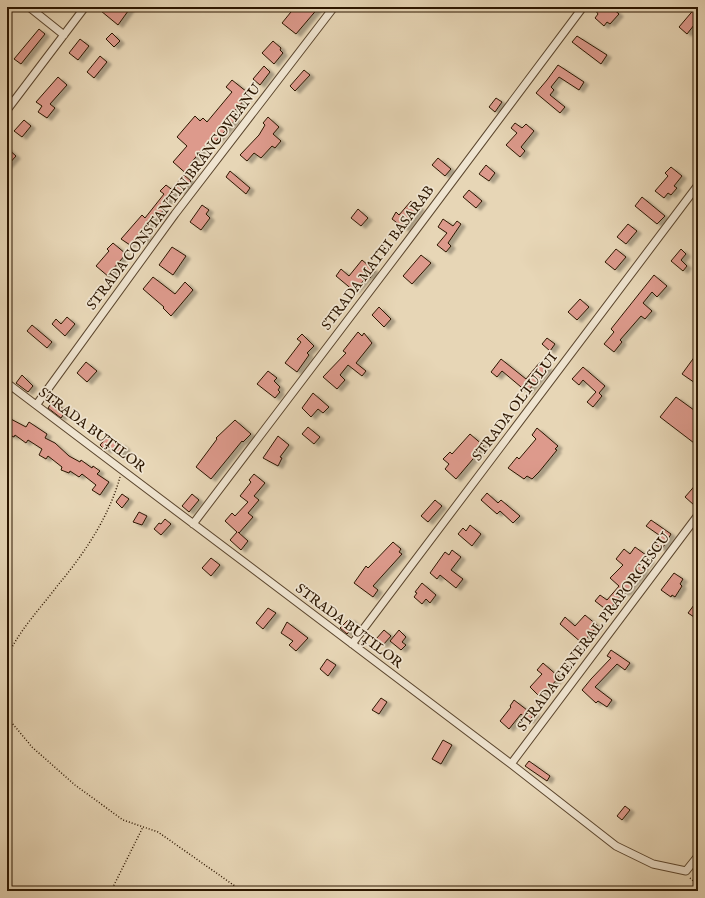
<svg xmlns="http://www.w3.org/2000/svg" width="705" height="898" font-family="'IM FELL English',serif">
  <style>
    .building { fill: #dd9a8c; stroke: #2c1600; filter: url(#shadow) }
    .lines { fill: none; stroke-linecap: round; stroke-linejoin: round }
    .street-casing { stroke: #5b462e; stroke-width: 9 }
    .path { stroke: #2c1600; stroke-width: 1.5; stroke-dasharray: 1 2; stroke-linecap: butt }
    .street { stroke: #efe4d0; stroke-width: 7 }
    .labels { text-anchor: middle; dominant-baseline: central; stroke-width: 3.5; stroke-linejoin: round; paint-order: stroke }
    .street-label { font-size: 14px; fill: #2c1600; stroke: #efe4d0 }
  </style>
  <defs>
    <filter id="shadow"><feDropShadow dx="4.5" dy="2.5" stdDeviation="1" flood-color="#0004"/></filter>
  </defs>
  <rect width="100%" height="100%" fill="#e7d6b6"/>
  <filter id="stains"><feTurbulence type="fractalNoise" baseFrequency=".005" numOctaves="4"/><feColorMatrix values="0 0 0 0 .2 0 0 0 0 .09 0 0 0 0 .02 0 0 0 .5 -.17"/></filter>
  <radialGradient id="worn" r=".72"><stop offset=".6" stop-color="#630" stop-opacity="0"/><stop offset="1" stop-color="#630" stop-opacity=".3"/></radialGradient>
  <path class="building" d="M105,7H131L118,25L101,11Z
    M295,7H319L296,34L282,23Z
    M599,7H611L619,14L610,24L607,22L604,26L595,18L598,14L596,11Z
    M696,7H698V20L687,34L679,27Z
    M39,29L45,34L21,64L14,59Z
    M112,33L120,41L114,47L106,39Z
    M577,36L607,55L601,64L572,42Z
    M80,39L89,46L78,60L69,53Z
    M273,41L281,48L280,50L283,53L274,64L262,53Z
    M100,56L107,62L94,78L87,72Z
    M558,65L584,82L579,90L559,77L551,87L554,90L550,95L565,107L560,113L536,93L547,80Z
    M264,66L270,72L260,85L253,79Z
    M304,70L310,75L295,91L290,86Z
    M58,77L67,85L50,104L55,108L47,118L38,112L42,106L36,102Z
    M232,80L247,92L244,96L246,98L231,115L236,119L215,142L211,139L190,164L195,169L189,176L173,162L187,146L177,137L195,116L200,121L203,118L207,122L232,92L226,87Z
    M496,98L502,102L495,112L489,107Z
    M268,117L279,127L273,134L281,141L275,148L272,146L261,158L254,153L247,161L240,155L259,135L265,125L263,123Z
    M24,120L31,126L22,137L14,131Z
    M515,123L522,128L526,124L534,131L521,147L525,151L520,157L506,145L517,133L511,128Z
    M7,148L16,156L7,166Z
    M438,158L451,169L445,176L432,165Z
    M486,165L495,173L489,181L479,174Z
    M671,167L682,176L674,186L677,188L671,195L668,193L664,198L655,191L668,176L665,173Z
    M230,171L250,188L246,194L226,177Z
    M184,175L191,181L181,192L174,186Z
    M166,185L175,192L162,207L164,209L160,215L158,214L143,231L147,235L143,241L138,236L130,245L121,239L142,215L145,218L164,194L160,191Z
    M469,190L482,201L476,208L463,197Z
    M642,197L665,216L657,224L635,206Z
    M411,201L420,208L405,229L392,219L396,212L399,215Z
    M202,205L209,210L206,214L210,218L201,230L190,222Z
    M358,209L368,218L361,226L351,218Z
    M443,219L453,226L457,221L461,224L448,243L451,246L446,252L437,245L447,233L438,227Z
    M628,224L637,231L626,244L617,237Z
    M113,243L126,254L113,269L115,270L109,277L96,266L109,251L107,249Z
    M172,247L186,256L173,275L159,265Z
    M616,249L626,257L615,270L605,262Z
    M681,249L686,254L681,260L687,266L683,271L671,261Z
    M421,255L431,263L412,284L403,276Z
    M362,260L375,271L370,278L368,276L354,291L336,276L341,269L349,276Z
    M654,275L667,286L657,297L652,292L643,303L652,311L645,319L641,316L620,340L622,342L614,352L604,344L614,332L611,329Z
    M153,277L175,294L185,282L193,290L171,316L163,308L164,307L143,289Z
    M580,299L589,307L577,320L568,312Z
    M379,307L391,319L384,327L372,315Z
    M67,317L75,324L65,336L52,324L56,319L61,324Z
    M32,325L52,342L47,348L27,331Z
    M358,332L362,336L364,333L372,343L356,363L366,371L362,376L348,365L340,375L345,380L337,389L323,377L346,353L343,351Z
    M302,334L314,346L307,353L309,355L297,372L285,363L301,342L297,339Z
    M547,338L555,344L550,351L542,344Z
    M698,352V385L682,374Z
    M501,359L526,379L540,362L548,368L527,392L502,371L497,377L491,372Z
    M86,362L97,371L87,382L77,373Z
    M583,367L605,386L599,393L602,396L593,407L587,402L596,392L583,380L579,385L572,379Z
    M268,371L277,378L274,381L280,387L278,390L280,392L275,398L257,384Z
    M22,375L33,386L28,392L16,383Z
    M313,393L329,407L323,413L318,409L311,417L302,408Z
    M676,397L698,413V446L660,417Z
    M53,401L66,411L61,418L48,408Z
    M7,417L26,427L29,422L47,434L45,438L55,443L69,456L80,462L81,460L92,468L93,466L100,471L97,474L109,482L100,495L92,490L96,485L82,474L79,477L70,471L69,473L61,470L62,467L48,456L46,459L39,455L42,449L28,440L26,443L15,435L14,437L7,434Z
    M235,420L251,434L243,442L242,441L211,479L196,467L217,439L216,438Z
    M308,427L320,437L314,444L302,434Z
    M537,428L558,446L555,449L557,450L539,472L532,479L527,476L524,479L508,468L517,457L519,459L536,439L532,435Z
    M470,434L484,446L456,479L445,469L449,464L443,459L450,452L452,454Z
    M108,436L118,445L120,443L126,448L119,456L109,448L106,451L100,445Z
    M278,436L289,445L280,457L282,458L278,466L263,458Z
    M254,474L265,483L254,496L259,500L248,513L253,517L239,533L238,532L248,541L241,550L230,540L237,532L225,521L232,513L235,516L248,502L240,496L251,482L249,480Z
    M698,482V500L694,505L685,497Z
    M487,493L498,503L501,500L520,516L513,523L500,511L497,514L481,500Z
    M122,494L129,499L122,508L116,502Z
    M192,494L199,500L189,512L182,506Z
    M435,500L442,506L428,522L421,516Z
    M139,512L147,516L142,525L133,522Z
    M165,519L171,524L161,535L154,529L159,523L161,524Z
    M651,520L671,534L662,549L653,543L659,535L646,526Z
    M470,525L481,534L472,546L458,534L463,528L466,531Z
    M393,542L401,549L399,552L402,554L373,586L378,590L373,597L354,583L366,566L368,568Z
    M635,547L646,555L645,557L650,560L642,570L644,571L630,587L631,588L626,593L624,592L608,611L595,601L600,595L607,600L619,586L610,578L623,565L616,559L624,549L630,554Z
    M452,550L461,557L451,570L463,579L456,588L440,575L437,579L430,573L445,552L449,555Z
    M211,558L220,565L211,576L202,568Z
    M674,573L683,579L680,584L682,586L675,597L672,595L671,597L661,590Z
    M422,583L436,595L430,603L426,599L422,604L414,597L417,593L415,592Z
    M694,605L698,607V610L694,617L688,613Z
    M268,608L276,613L263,629L256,623Z
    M585,615L598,626L582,643L560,624L565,617L575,626Z
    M350,618L356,624L347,634L340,628Z
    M287,622L308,638L296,651L289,645L293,641L281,633Z
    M384,630L391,636L383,645L376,639Z
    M399,630L406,637L402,642L406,645L401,650L390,641Z
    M611,650L630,663L625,670L617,664L595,687L612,700L607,707L598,701L596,703L582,690L591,679L611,658L607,656Z
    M327,659L336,665L328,676L320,669Z
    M543,663L559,677L545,693L543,691L539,696L530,687L542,674L537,670Z
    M381,698L387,702L379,714L372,710Z
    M514,700L527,710L528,708L535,713L529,721L521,714L509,729L500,721L511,707L510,706Z
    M443,740L452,745L441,764L432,759Z
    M529,761L550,776L547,781L525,766Z
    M625,806L630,810L622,820L617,816Z"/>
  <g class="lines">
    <g class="street-casing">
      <path id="street" d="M29,7L64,35
        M7,110L85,7
        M7,383L511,764L616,846L653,864L686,871L698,856
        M37,404L175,214L334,7
        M193,524L407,242L583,7
        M352,644L698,185
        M511,764L698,515"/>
    </g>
    <path class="path" d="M7,657C20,629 40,609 58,585C84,554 109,517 120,477
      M7,717L32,747L75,785L123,820L158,832L242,891
      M690,878L698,885
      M111,891L143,827"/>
    <use href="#street" class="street"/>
  </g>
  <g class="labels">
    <g class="street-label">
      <text transform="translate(174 197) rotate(-53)">STRADA CONSTANTIN BRÂNCOVEANU</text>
      <text transform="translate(378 258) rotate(-53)">STRADA MATEI BASARAB</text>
      <text transform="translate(515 407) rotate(-53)">STRADA OLTULUI</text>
      <text transform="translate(92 430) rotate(37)">STRADA BUȚILOR</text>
      <text transform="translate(349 626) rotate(37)">STRADA BUȚILOR</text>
      <text transform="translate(594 632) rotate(-53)">STRADA GENERAL PRAPORGESCU</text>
    </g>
  </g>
  <rect width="705" height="898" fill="none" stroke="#e7d6b6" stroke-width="24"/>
  <rect x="8" y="8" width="689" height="882" fill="none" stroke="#2c1600" stroke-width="2"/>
  <rect x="12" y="12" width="681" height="874" fill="none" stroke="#2c1600"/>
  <rect width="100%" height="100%" filter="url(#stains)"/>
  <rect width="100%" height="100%" fill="url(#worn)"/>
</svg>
